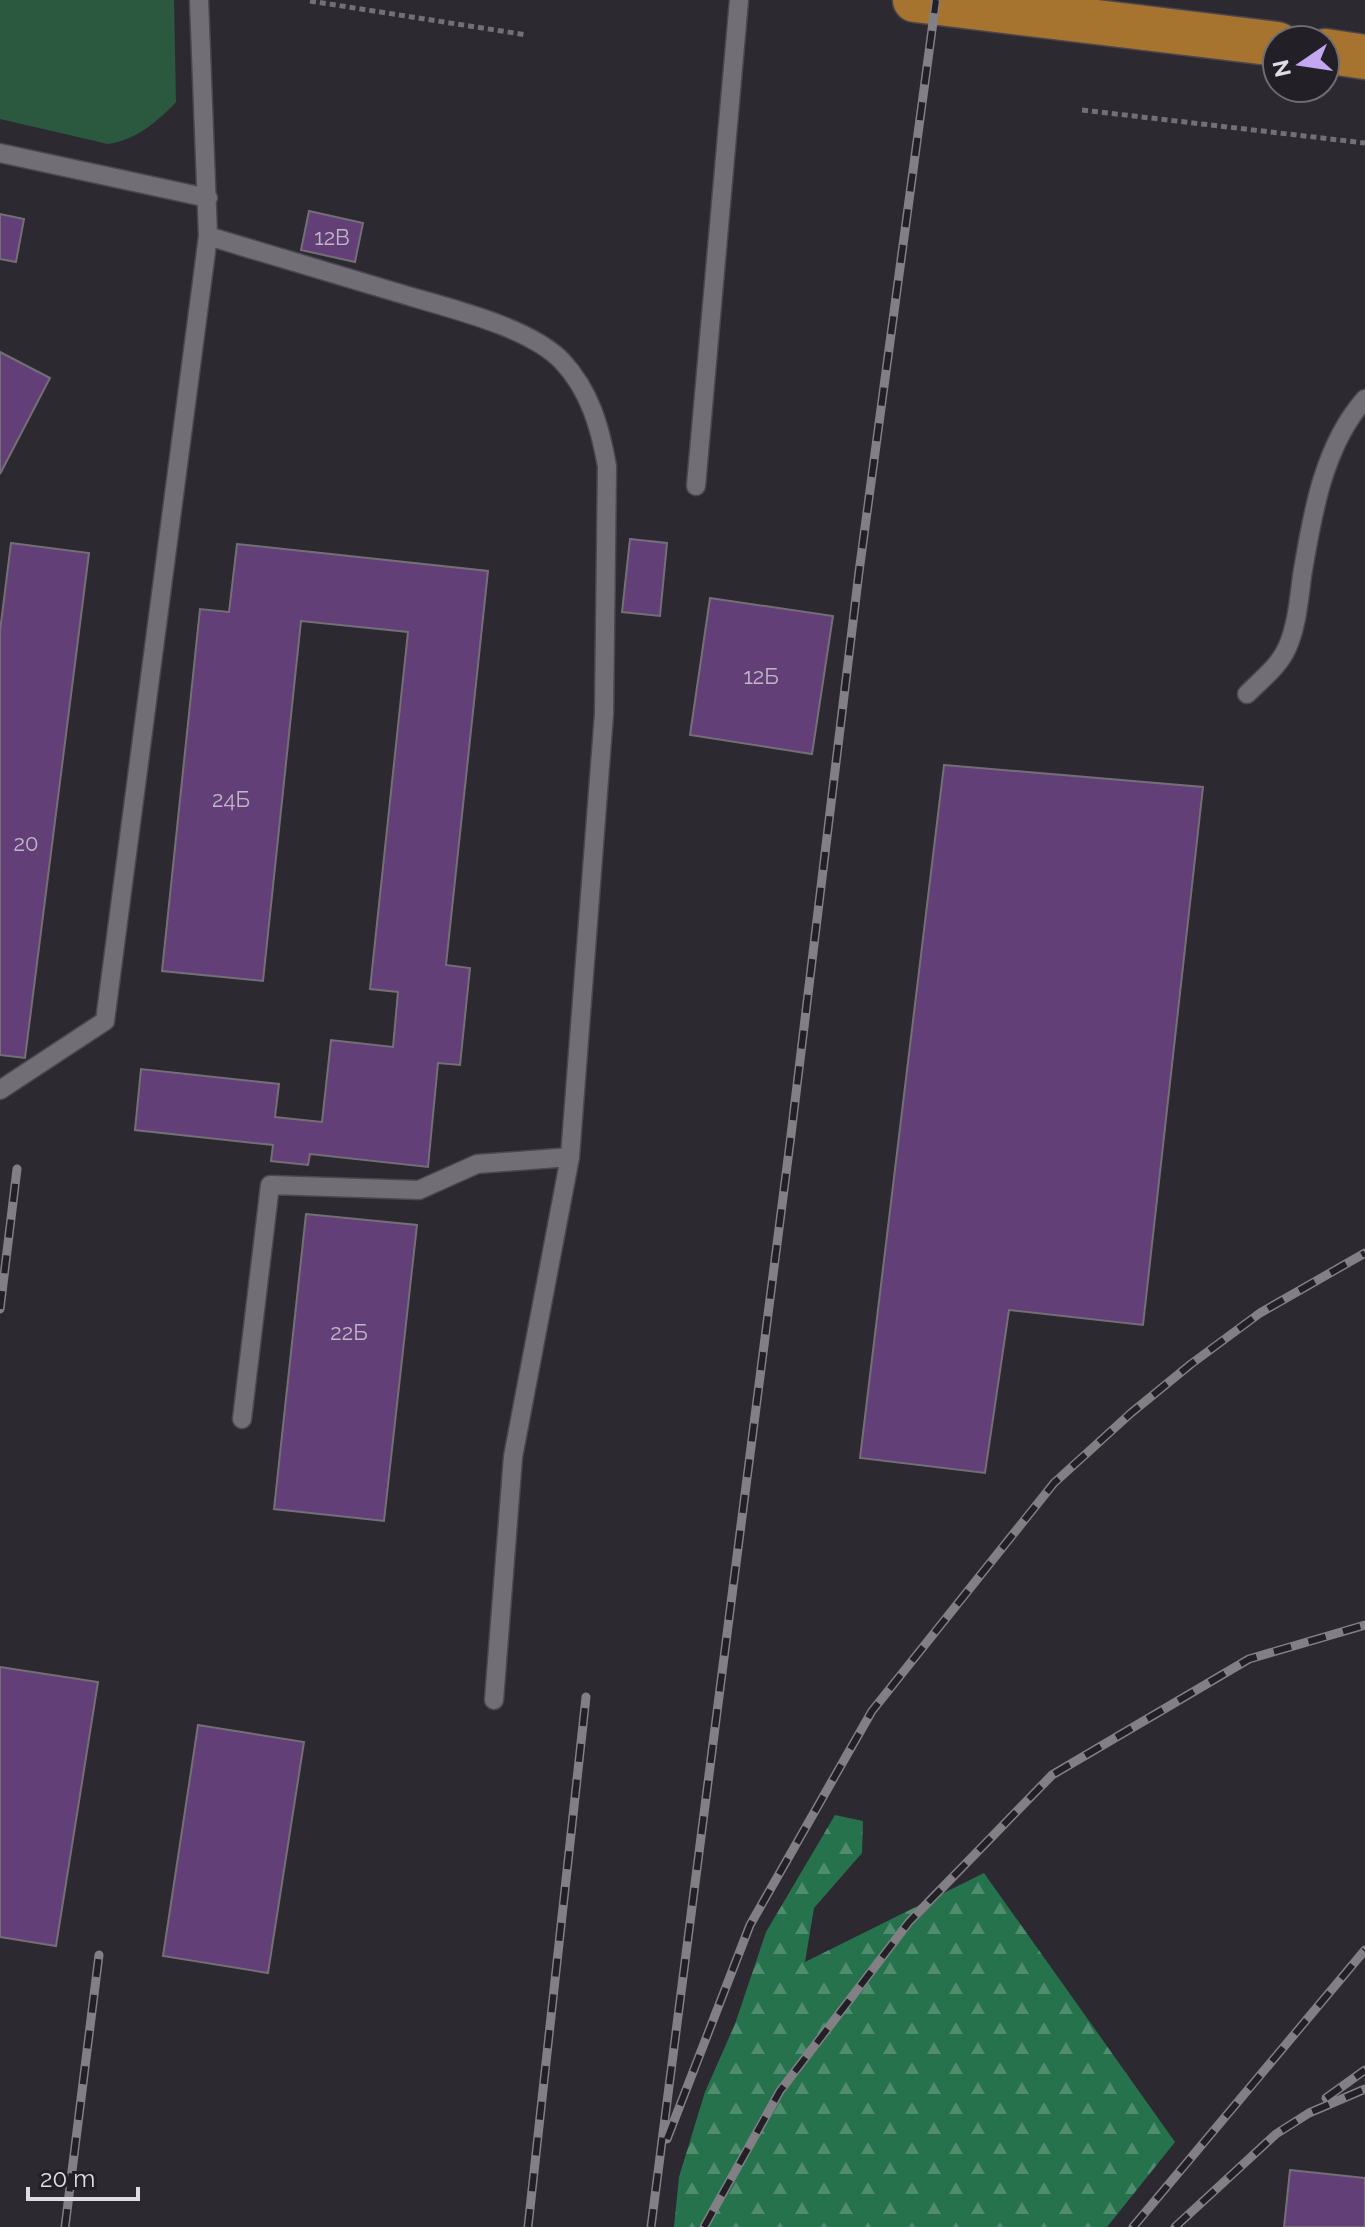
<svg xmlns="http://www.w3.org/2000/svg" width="1365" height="2227" font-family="Raleway,sans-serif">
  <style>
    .grass { fill: #2a5940 }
    .forest { fill: url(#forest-firs) }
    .building { fill: #624077; stroke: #746f77; stroke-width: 2 }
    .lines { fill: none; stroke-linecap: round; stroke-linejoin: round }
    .service-casing { stroke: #4a474d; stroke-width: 21 }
    .trunk-casing { stroke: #4a474d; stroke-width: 47 }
    .path { stroke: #736f76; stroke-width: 5; stroke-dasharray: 6 4; stroke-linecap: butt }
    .service { stroke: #726e76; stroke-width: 18 }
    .trunk { stroke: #a77430; stroke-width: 44 }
    .rail-casing { stroke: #827f85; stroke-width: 9 }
    .rail { stroke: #231f26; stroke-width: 6; stroke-dasharray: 18; stroke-linecap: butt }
    .labels { text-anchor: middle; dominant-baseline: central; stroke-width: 6; stroke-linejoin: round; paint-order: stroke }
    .number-label { font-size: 22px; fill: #c0b6c7 }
  </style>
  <defs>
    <pattern id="forest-firs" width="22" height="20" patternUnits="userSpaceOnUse" patternTransform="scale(2)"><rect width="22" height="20" fill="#26724d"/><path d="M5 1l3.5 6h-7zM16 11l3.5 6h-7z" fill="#508c6f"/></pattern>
  </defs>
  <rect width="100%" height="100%" fill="#2d2930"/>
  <path class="grass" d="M0,0H174L176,102C157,122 136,140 108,144L0,119Z"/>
  <path class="forest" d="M835,1815L863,1821L862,1853L814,1908L805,1962L984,1873L1175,2142L1107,2227H674L679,2177L705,2092L735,2024L766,1932Z"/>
  <path class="building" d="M309,211L363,223L355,262L301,250Z
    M0,214L24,219L16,262L0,259Z
    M0,352L50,378L0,474Z
    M630,539L667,543L660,616L622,612Z
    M11,543L89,553L25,1058L0,1055V631Z
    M237,544L488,571L446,965L470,968L460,1065L438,1063L428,1167L310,1154L308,1165L271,1161L273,1145L135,1130L141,1069L279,1084L275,1117L322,1122L331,1040L393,1047L398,992L370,989L408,632L301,621L263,981L162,971L200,609L229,612Z
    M710,598L833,616L812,754L690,735Z
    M944,765L1203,787L1143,1325L1009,1310L985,1473L860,1458Z
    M306,1214L417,1225L384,1521L274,1509Z
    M0,1667L98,1682L56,1946L0,1937Z
    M198,1725L304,1742L268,1973L163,1956Z
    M1290,2170L1365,2178V2227H1284Z"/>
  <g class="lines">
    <g class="service-casing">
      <path id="service" d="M0,153L208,198
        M208,236C270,255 332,273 395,292C443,307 527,325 562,361C590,391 600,427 607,466L604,714L570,1157L513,1457L494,1700
        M696,486L739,0
        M1247,694C1261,680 1279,666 1287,648C1297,626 1299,599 1302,576C1312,516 1323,446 1365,399
        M0,1090L105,1021L208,236L199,0
        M242,1419L270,1185L419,1190L477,1164L570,1157"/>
    </g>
    <g class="trunk-casing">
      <path id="trunk" d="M915,0L1277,44
        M1325,51L1365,57"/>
    </g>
    <path class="path" d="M310,1L527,35
      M1082,110L1365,143"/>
    <use href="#service" class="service"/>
    <use href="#trunk" class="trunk"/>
    <g class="rail-casing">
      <path id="rail" d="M0,1309L17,1169
        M1326,2098L1365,2070
        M667,2139L750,1925L872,1711L1054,1483L1131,1413L1191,1364L1260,1313L1365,1253
        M65,2227L99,1955
        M528,2227L586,1697
        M651,2227L791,1135L859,572L936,0
        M704,2227L780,2091L909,1922L1052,1775L1249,1659L1365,1625
        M1133,2227L1365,1950
        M1175,2227L1276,2134L1309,2113L1365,2089"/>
    </g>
    <use href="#rail" class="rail"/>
  </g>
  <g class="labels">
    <g class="number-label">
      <text x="332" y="237">12В</text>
      <text x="761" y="676">12Б</text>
      <text x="231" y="799">24Б</text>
      <text x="26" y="843">20</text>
      <text x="349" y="1332">22Б</text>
    </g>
  </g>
  <g transform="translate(1301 64) rotate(257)"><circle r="38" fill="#231f26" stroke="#6f6b71" stroke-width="2"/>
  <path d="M0-6L14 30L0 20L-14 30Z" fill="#c3a7f2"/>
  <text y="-12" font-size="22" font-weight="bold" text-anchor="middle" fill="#e0dde2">N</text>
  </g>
  <path d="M28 2187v12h110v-12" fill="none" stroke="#e0dde2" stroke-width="4"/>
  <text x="40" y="2187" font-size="24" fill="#e0dde2" stroke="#231f26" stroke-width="6" paint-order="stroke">20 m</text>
</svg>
